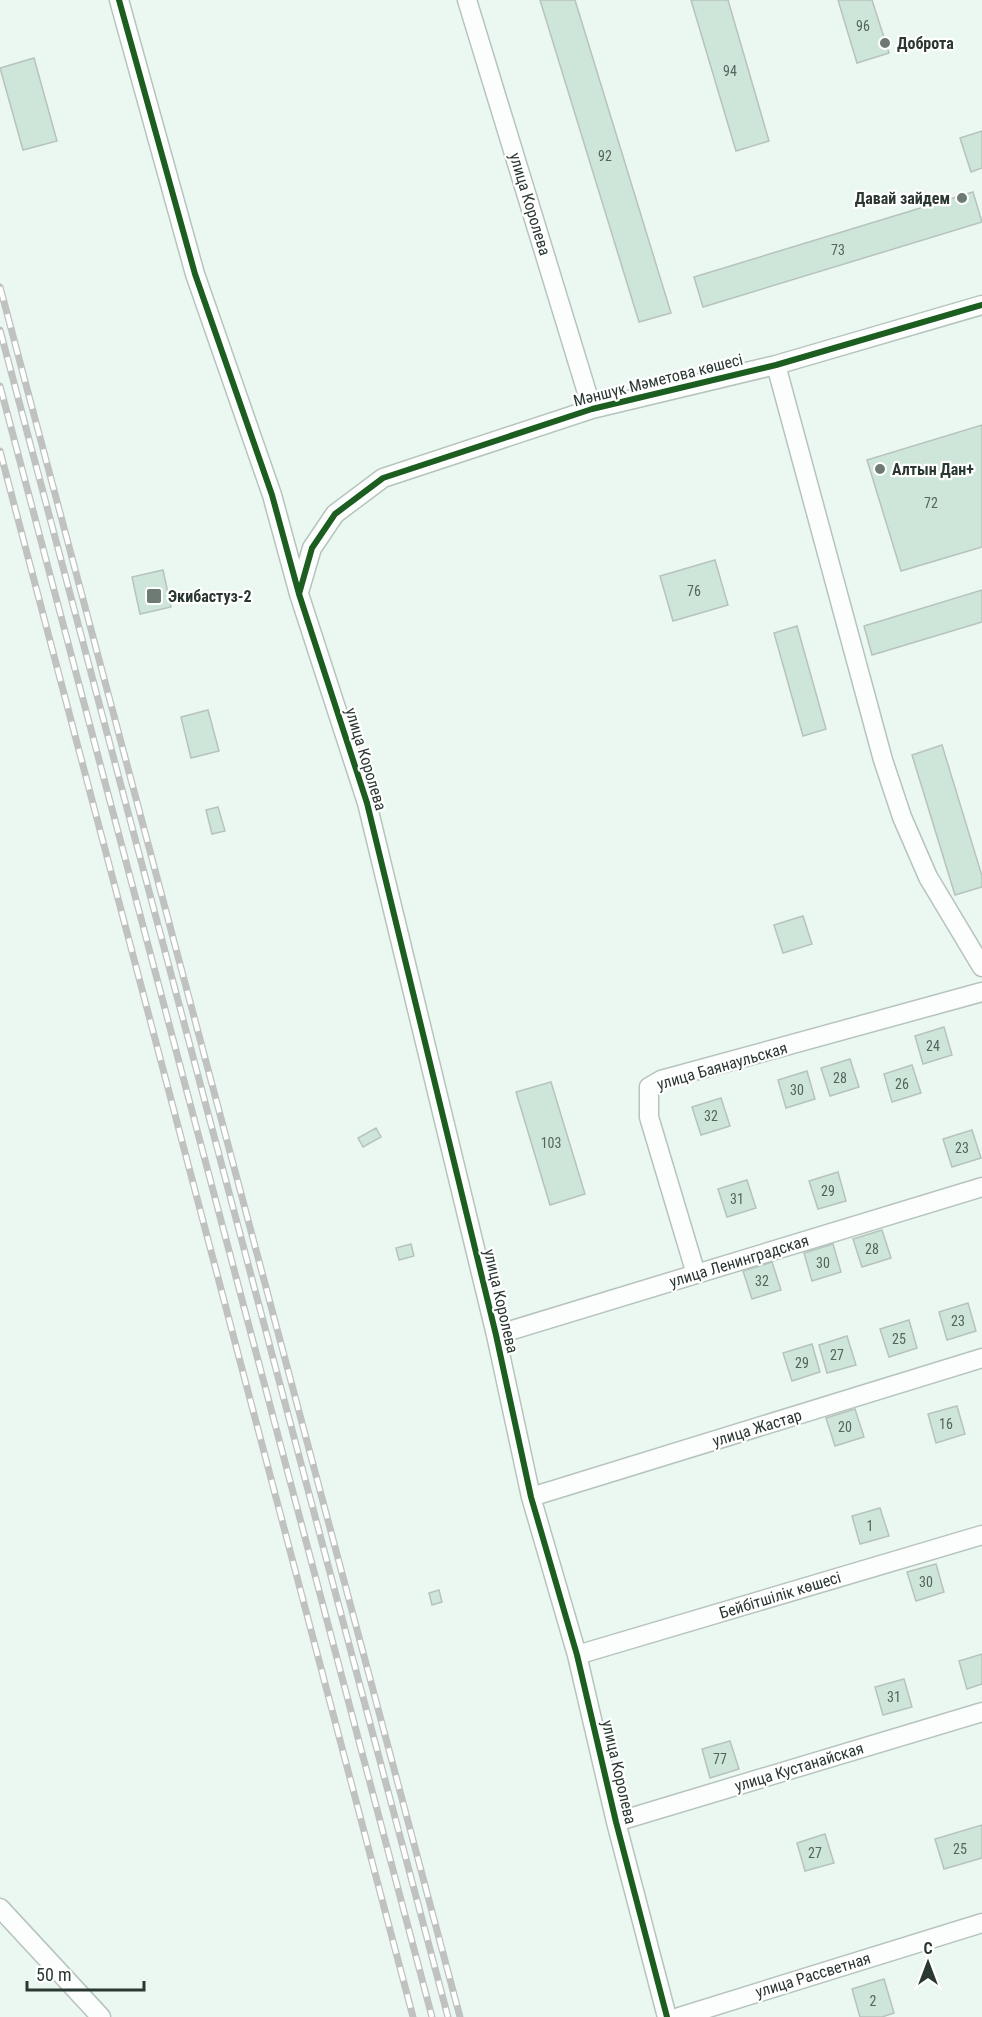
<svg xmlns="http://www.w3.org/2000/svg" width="982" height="2017" font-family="'Roboto Condensed',sans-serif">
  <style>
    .building { fill: #cee5da; stroke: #b7c3bd; stroke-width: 1.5 }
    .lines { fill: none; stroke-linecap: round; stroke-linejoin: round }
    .street-casing { stroke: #b7c4bd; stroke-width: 21 }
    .street { stroke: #fcfefd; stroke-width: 18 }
    .rail-casing { stroke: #bfc2c1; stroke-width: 7 }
    .rail { stroke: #fff; stroke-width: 4.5; stroke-dasharray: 14; stroke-linecap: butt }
    .cycleway-casing { stroke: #fff; stroke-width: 10 }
    .cycleway { stroke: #1b5e20; stroke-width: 6 }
    .poi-dot { fill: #6e7b74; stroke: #fff; stroke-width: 2 }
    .labels { text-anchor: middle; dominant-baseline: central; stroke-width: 4.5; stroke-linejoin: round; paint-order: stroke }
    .number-label { font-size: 14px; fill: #54645c }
    .poi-label { font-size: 16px; font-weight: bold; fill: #2b3831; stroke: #fff; text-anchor: start }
    .street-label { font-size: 16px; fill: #2b3831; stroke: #fff }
  </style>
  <rect width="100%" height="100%" fill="#eaf8f1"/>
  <path class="building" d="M540,0H575L671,313L639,322Z
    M691,0H728L769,141L736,151Z
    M838,0H872L889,53L857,63Z
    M34,58L57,141L23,150L0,68Z
    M982,131V168L971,172L960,138Z
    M973,192L982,222L703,307L694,277Z
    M982,425V547L901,571L867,460Z
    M715,560L728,605L673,621L660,576Z
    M163,570L171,607L140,614L132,577Z
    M982,590V622L872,655L864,626Z
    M797,626L826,729L803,736L774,633Z
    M208,710L219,751L191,758L181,717Z
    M942,745L982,876V887L955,895L912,755Z
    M218,807L225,831L212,834L206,810Z
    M803,916L812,944L783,953L774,925Z
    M944,1027L952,1055L923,1064L915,1036Z
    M850,1059L859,1087L830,1096L821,1068Z
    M912,1065L921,1093L892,1102L884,1074Z
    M807,1071L815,1099L786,1108L778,1080Z
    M551,1082L585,1194L550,1205L516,1092Z
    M721,1098L730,1126L701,1135L692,1107Z
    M376,1128L381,1137L363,1147L358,1138Z
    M972,1130L981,1158L952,1167L943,1139Z
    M838,1172L846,1201L818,1209L809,1181Z
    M747,1180L756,1208L727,1217L718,1189Z
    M882,1230L891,1258L862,1267L853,1239Z
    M411,1244L414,1256L399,1260L396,1248Z
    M833,1244L841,1272L812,1281L804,1253Z
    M772,1262L781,1290L752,1299L743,1271Z
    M968,1303L976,1331L947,1340L939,1312Z
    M909,1320L917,1348L889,1357L880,1329Z
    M847,1336L856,1365L827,1373L819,1345Z
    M812,1344L820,1372L792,1381L783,1353Z
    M957,1406L965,1434L936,1443L928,1414Z
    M855,1409L864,1437L835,1446L826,1418Z
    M880,1508L889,1536L860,1544L852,1516Z
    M936,1564L944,1592L916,1601L907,1572Z
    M439,1590L442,1602L432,1605L429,1593Z
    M982,1654V1684L967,1689L959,1661Z
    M904,1679L912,1707L883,1715L875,1687Z
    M730,1741L739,1769L710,1778L702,1749Z
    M982,1825V1858L944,1869L935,1839Z
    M825,1834L834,1863L805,1871L797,1843Z
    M884,1979L894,2013L882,2017H860L852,1989Z"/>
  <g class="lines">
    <g class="street-casing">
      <path id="street" d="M119,0L195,274L272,495L299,594L367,803L496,1335L531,1497L577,1655L616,1822L667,2017
        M467,0L592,409
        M776,365L883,760L902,817L928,877L982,967
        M299,592L312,548L335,514L383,478L592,409L776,365L982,305
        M696,1274L649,1117V1087L661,1080L982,992
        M496,1335L982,1187
        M531,1497L982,1358
        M577,1655L982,1535
        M616,1822L982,1712
        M0,1908L101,2017
        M679,2017L982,1923"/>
    </g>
    <use href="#street" class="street"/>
    <g class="rail-casing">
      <path id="rail" d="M0,287L460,2017
        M0,330L448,2017
        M0,386L432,2017
        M0,451L413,2017"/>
    </g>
    <use href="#rail" class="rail"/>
    <g class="cycleway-casing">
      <path id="cycleway" d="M119,0L195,274L272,495L299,594L367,803L496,1335L531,1497L577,1655L616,1822L667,2017
        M299,594L312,548L335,514L383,478L592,409L776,365L982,305"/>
    </g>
    <use href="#cycleway" class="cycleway"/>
  </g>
  <g class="poi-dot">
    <circle cx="885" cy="43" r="6"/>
    <circle cx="962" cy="198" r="6"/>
    <circle cx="880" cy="469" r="6"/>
    <rect x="146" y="588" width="16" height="16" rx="3"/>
  </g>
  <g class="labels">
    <g class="number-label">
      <text x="863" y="26">96</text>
      <text x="730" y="71">94</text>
      <text x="605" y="156">92</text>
      <text x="838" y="250">73</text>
      <text x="931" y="503">72</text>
      <text x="694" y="591">76</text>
      <text x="933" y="1046">24</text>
      <text x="840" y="1078">28</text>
      <text x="902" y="1084">26</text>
      <text x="797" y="1090">30</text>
      <text x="711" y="1116">32</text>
      <text x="551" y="1143">103</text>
      <text x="962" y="1148">23</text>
      <text x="828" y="1191">29</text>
      <text x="737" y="1199">31</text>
      <text x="872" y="1249">28</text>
      <text x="823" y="1263">30</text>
      <text x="762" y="1281">32</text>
      <text x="958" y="1321">23</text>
      <text x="899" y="1339">25</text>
      <text x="837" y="1355">27</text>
      <text x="802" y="1363">29</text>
      <text x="946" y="1424">16</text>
      <text x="845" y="1427">20</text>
      <text x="870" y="1526">1</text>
      <text x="926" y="1582">30</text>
      <text x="894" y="1697">31</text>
      <text x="720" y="1759">77</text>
      <text x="960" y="1849">25</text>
      <text x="815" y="1853">27</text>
      <text x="873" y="2001">2</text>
    </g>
    <g class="poi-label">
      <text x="897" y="43">Доброта</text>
      <text x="950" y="198" text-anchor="end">Давай зайдем</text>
      <text x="892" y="469">Алтын Дан+</text>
      <text x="168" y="596">Экибастуз-2</text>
    </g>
    <g class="street-label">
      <text transform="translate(530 204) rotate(73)">улица Королева</text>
      <text transform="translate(658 380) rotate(-14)">Мәншүк Мәметова көшесі</text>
      <text transform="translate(366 759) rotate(73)">улица Королева</text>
      <text transform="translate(722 1066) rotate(-16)">улица Баянаульская</text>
      <text transform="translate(739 1261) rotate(-17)">улица Ленинградская</text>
      <text transform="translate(501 1301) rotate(77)">улица Королева</text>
      <text transform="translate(757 1428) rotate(-17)">улица Жастар</text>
      <text transform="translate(780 1595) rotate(-17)">Бейбітшілік көшесі</text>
      <text transform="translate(799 1767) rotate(-17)">улица Кустанайская</text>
      <text transform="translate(619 1772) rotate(77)">улица Королева</text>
      <text transform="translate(813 1975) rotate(-17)">улица Рассветная</text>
    </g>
  </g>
  <g transform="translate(928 1963)" stroke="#ffffff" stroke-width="4.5" paint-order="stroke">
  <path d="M0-4.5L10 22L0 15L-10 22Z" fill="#2b3831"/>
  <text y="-9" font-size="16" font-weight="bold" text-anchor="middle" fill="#2b3831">С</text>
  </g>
  <path d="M27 1981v9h117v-9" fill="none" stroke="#2b3831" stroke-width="3"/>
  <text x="36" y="1981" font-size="18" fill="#2b3831" stroke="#ffffff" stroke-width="4.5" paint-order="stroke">50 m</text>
</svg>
